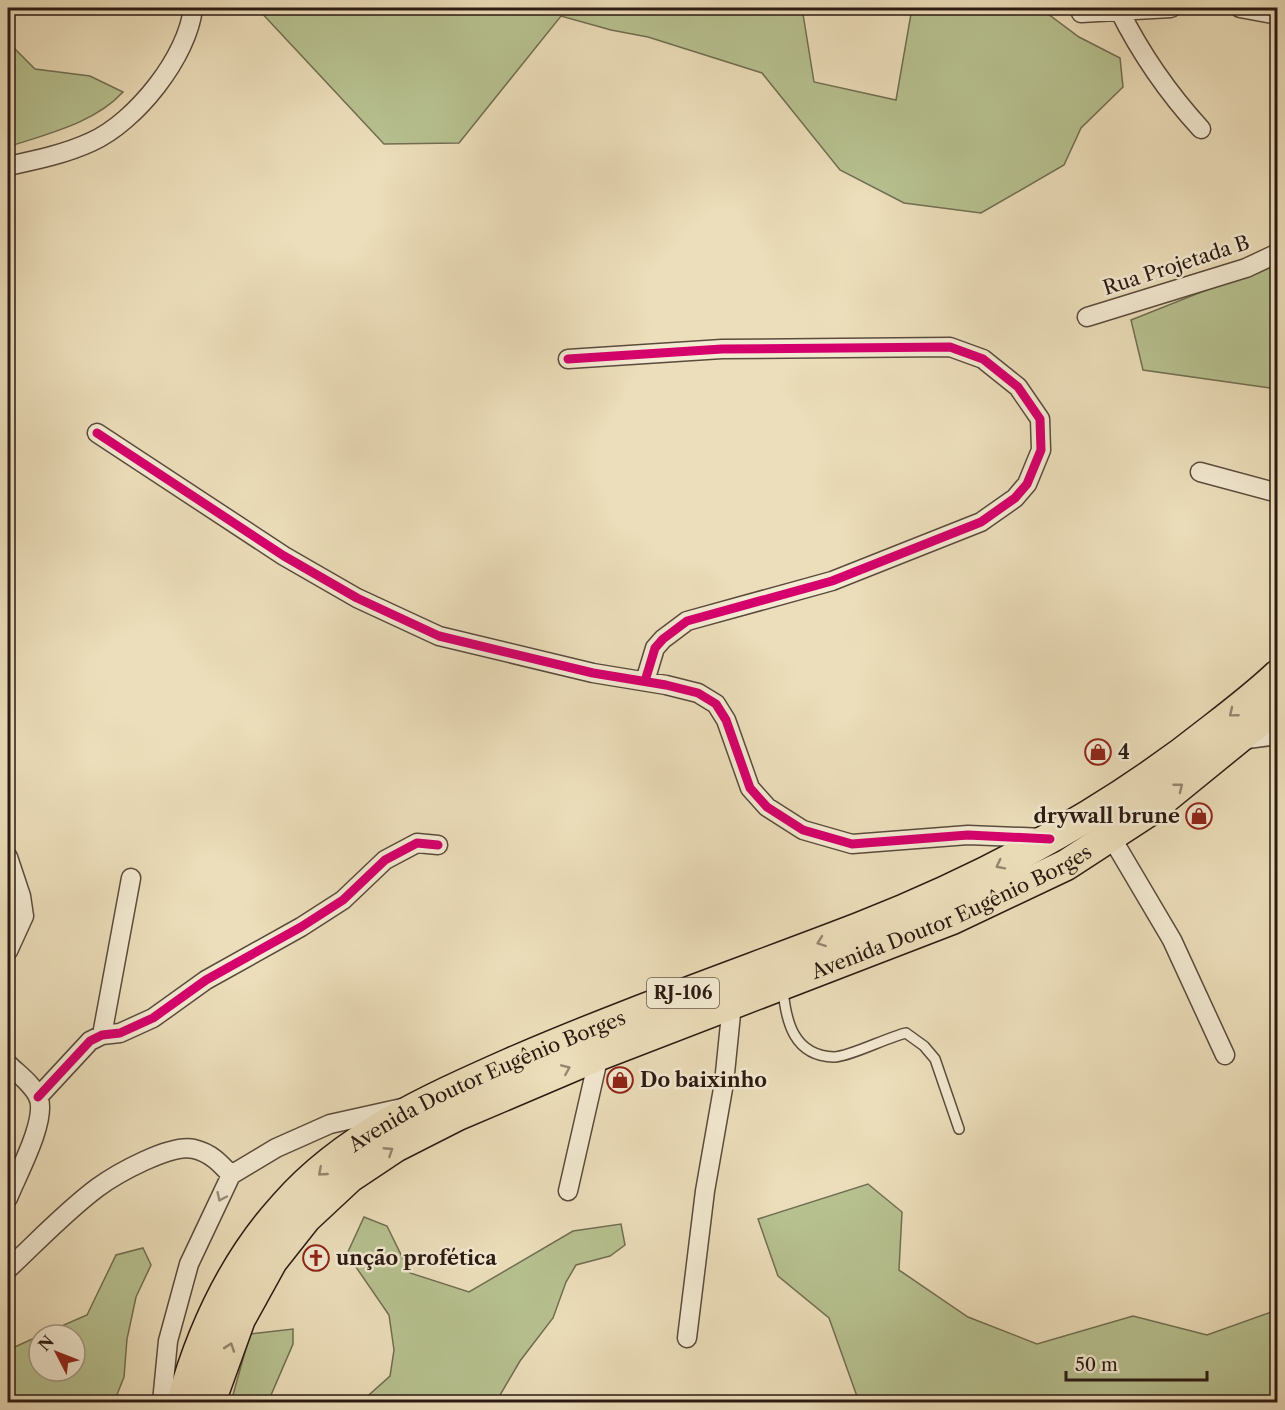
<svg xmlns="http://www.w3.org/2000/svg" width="1285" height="1410" font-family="'Libre Caslon Text',serif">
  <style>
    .green { fill: #b7c190; stroke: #716e52; stroke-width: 1.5 }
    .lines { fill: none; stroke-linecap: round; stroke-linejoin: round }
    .service-casing { stroke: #5b4b3d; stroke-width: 12 }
    .minor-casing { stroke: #5b4b3d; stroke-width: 21 }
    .trunk-casing { stroke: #2b1a13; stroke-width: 33 }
    .service { stroke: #f3ead2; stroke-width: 9 }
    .minor { stroke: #f3ead2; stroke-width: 18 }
    .trunk { stroke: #ecdeba; stroke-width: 30 }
    .cycleway-casing { stroke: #f3ead2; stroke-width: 13 }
    .cycleway { stroke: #d6006c; stroke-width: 9 }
    .oneway { stroke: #95866f }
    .oneway2 { stroke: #998c7c }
    .labels { text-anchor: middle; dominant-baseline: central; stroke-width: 5; stroke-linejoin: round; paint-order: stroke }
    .shield { fill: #f3ead2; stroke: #67584c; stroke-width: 1.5 }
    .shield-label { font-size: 18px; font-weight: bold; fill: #2b1a13 }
    .street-label { font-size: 20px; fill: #2b1a13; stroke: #f3ead2 }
    .poi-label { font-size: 20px; font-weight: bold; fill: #2b1a13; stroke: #f3ead2; text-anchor: start }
  </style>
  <rect width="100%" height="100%" fill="#ecdeba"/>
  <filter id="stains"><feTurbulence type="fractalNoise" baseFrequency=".00333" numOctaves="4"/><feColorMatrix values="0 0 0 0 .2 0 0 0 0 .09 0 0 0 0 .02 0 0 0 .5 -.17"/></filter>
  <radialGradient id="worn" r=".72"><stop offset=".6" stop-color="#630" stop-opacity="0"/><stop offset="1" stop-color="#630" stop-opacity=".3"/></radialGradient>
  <path class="green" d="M257,8H802L814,82L896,100L912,8H1040L1079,37L1120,58L1123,87L1081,128L1064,165L981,213L904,203L840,170L762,73L648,37L611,30L561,16L459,143L384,144Z
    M8,42L35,69L90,76L123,92C95,123 46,134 8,147Z
    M1277,262V389L1143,370L1131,320Z
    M868,1184L902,1212L899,1270L968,1317L1037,1344L1133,1316L1207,1335L1277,1310V1402H859L829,1318L778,1276L758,1219Z
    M364,1217L387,1226L410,1273L469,1292L573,1231L621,1224L625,1245L610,1256L576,1265L566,1282L553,1318L520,1361L496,1402H361L390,1376L394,1350L389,1315L347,1254Z
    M143,1248L151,1265L136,1297L127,1339L124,1377L114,1402H8V1350L39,1336V1371H75V1335H41L87,1315L116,1255Z
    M293,1329V1344L268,1402H231L250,1334Z"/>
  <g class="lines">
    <g class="service-casing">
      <path id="service" d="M783,990C786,1022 794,1056 834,1057C849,1057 888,1037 906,1033L924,1046L935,1059L959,1129"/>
    </g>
    <g class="minor-casing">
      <path id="minor" d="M1240,8L1278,15
        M1119,10C1141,54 1168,93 1201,129
        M1081,13L1171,8
        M8,166C36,160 65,154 91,142C136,122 188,56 193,8
        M1087,317L1246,268L1278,253
        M568,359L722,349L950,347L983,359L1018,387L1040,419L1041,450L1027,484L1015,498L981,522L832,581L687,621L663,639L655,648L645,681
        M97,433L284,556L357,598L439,636L593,673L666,685L698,693L716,704L726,720L750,788L767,807L803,830L852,844L968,835L1045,838
        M1200,472L1278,493
        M1240,740L1278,735
        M1110,835L1172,940L1225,1055
        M8,857L21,896L24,916L8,951
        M102,1035L131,878
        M8,1064C18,1074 34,1085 39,1099C46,1123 17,1175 8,1198
        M38,1097L90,1041L102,1035L120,1033L153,1018L206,980L301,927L343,900L385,860L417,843L438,845
        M568,1191L599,1055
        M8,1269C37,1242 65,1212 97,1188C116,1174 171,1143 194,1149C211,1153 220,1163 231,1175
        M687,1338L705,1191L724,1083L732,1004
        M162,1402L168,1341L189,1264L231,1175L276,1148L330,1124L402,1108"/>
    </g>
    <g class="trunk-casing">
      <g id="trunk">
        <path id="s1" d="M182,1402C202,1330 234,1261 285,1205C345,1137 428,1100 509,1064C624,1014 742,973 859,928C986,878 1108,813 1214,728C1236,711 1258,694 1278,675"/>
        <path id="s2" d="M210,1402L240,1319L272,1261L306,1218L350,1177L395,1147L458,1115L599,1055L952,919L1066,865L1149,811L1278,706"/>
      </g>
    </g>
    <use href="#service" class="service"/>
    <use href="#minor" class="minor"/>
    <use href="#trunk" class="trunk"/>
    <g class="cycleway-casing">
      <path id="cycleway" d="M568,359L722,349L950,347L983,359L1018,387L1040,419L1041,450L1027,484L1015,498L981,522L832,581L687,621L663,639L655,648L645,681
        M97,433L284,556L357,598L439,636L593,673L666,685L698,693L716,704L726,720L750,788L767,807L803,830L852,844L968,835L1050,839
        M38,1097L90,1041L102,1035L120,1033L153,1018L206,980L301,927L343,900L385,860L417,843L438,845"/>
    </g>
    <use href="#cycleway" class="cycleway"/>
  </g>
  <defs><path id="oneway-chevron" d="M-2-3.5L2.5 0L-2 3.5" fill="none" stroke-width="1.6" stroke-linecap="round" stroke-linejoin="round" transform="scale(1.5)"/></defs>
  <g class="oneway">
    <use href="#oneway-chevron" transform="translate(1233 713) rotate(141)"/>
    <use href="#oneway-chevron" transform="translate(1179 787) rotate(-38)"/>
    <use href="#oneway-chevron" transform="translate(1000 865) rotate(153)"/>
    <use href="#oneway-chevron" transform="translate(821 942) rotate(160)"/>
    <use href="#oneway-chevron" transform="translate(566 1069) rotate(-23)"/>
    <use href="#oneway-chevron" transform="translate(389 1151) rotate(-33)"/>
    <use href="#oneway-chevron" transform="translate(322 1172) rotate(139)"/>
    <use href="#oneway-chevron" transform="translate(230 1347) rotate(-71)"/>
  </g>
  <use class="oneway2" href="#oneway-chevron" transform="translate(221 1197) rotate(115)"/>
  <defs>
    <g id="shop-ring" transform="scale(1.35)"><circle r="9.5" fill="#f3ead2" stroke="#8f2418" stroke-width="1.5"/><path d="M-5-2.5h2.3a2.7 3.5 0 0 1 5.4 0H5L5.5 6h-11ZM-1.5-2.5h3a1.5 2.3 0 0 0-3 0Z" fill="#8f2418"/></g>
    <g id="church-ring" transform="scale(1.35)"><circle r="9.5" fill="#f3ead2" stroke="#8f2418" stroke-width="1.5"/><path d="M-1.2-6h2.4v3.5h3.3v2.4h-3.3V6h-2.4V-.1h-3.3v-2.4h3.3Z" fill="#8f2418"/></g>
  </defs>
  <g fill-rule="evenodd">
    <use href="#shop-ring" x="1098" y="752"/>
    <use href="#shop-ring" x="1199" y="816"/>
    <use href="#shop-ring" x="620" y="1080"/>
    <use href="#church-ring" x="316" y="1258"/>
  </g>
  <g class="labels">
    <rect class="shield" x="647" y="978" width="72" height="30" rx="4.5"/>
    <g class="shield-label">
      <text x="683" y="993">RJ-106</text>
    </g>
    <g class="street-label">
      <text transform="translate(1176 265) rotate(-18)">Rua Projetada B</text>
      <text stroke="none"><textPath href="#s2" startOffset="928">Avenida Doutor Eugênio Borges</textPath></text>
      <text stroke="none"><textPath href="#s1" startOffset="464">Avenida Doutor Eugênio Borges</textPath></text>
    </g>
    <g class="poi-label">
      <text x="1118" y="752">4</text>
      <text x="1180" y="816" text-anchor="end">drywall brune</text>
      <text x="640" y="1080">Do baixinho</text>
      <text x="336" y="1258">unção profética</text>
    </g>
  </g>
  <rect width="1285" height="1410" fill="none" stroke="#ecdeba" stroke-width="30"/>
  <rect x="9" y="9" width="1267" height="1392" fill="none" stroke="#2b1a13" stroke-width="3"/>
  <rect x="15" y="15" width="1255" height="1380" fill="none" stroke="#2b1a13" stroke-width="1.5"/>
  <g transform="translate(57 1353) rotate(312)"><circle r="28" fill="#f3ead2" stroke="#a39786" stroke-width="1.5"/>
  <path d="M0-4.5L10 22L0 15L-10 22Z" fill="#8f2418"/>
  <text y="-9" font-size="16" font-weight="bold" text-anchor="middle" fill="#2b1a13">N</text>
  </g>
  <path d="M1066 1371v9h141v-9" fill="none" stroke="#2b1a13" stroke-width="3"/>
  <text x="1075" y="1371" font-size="18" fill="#2b1a13" stroke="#f3ead2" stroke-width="4.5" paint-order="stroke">50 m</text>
  <rect width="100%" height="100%" filter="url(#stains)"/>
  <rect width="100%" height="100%" fill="url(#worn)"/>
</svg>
